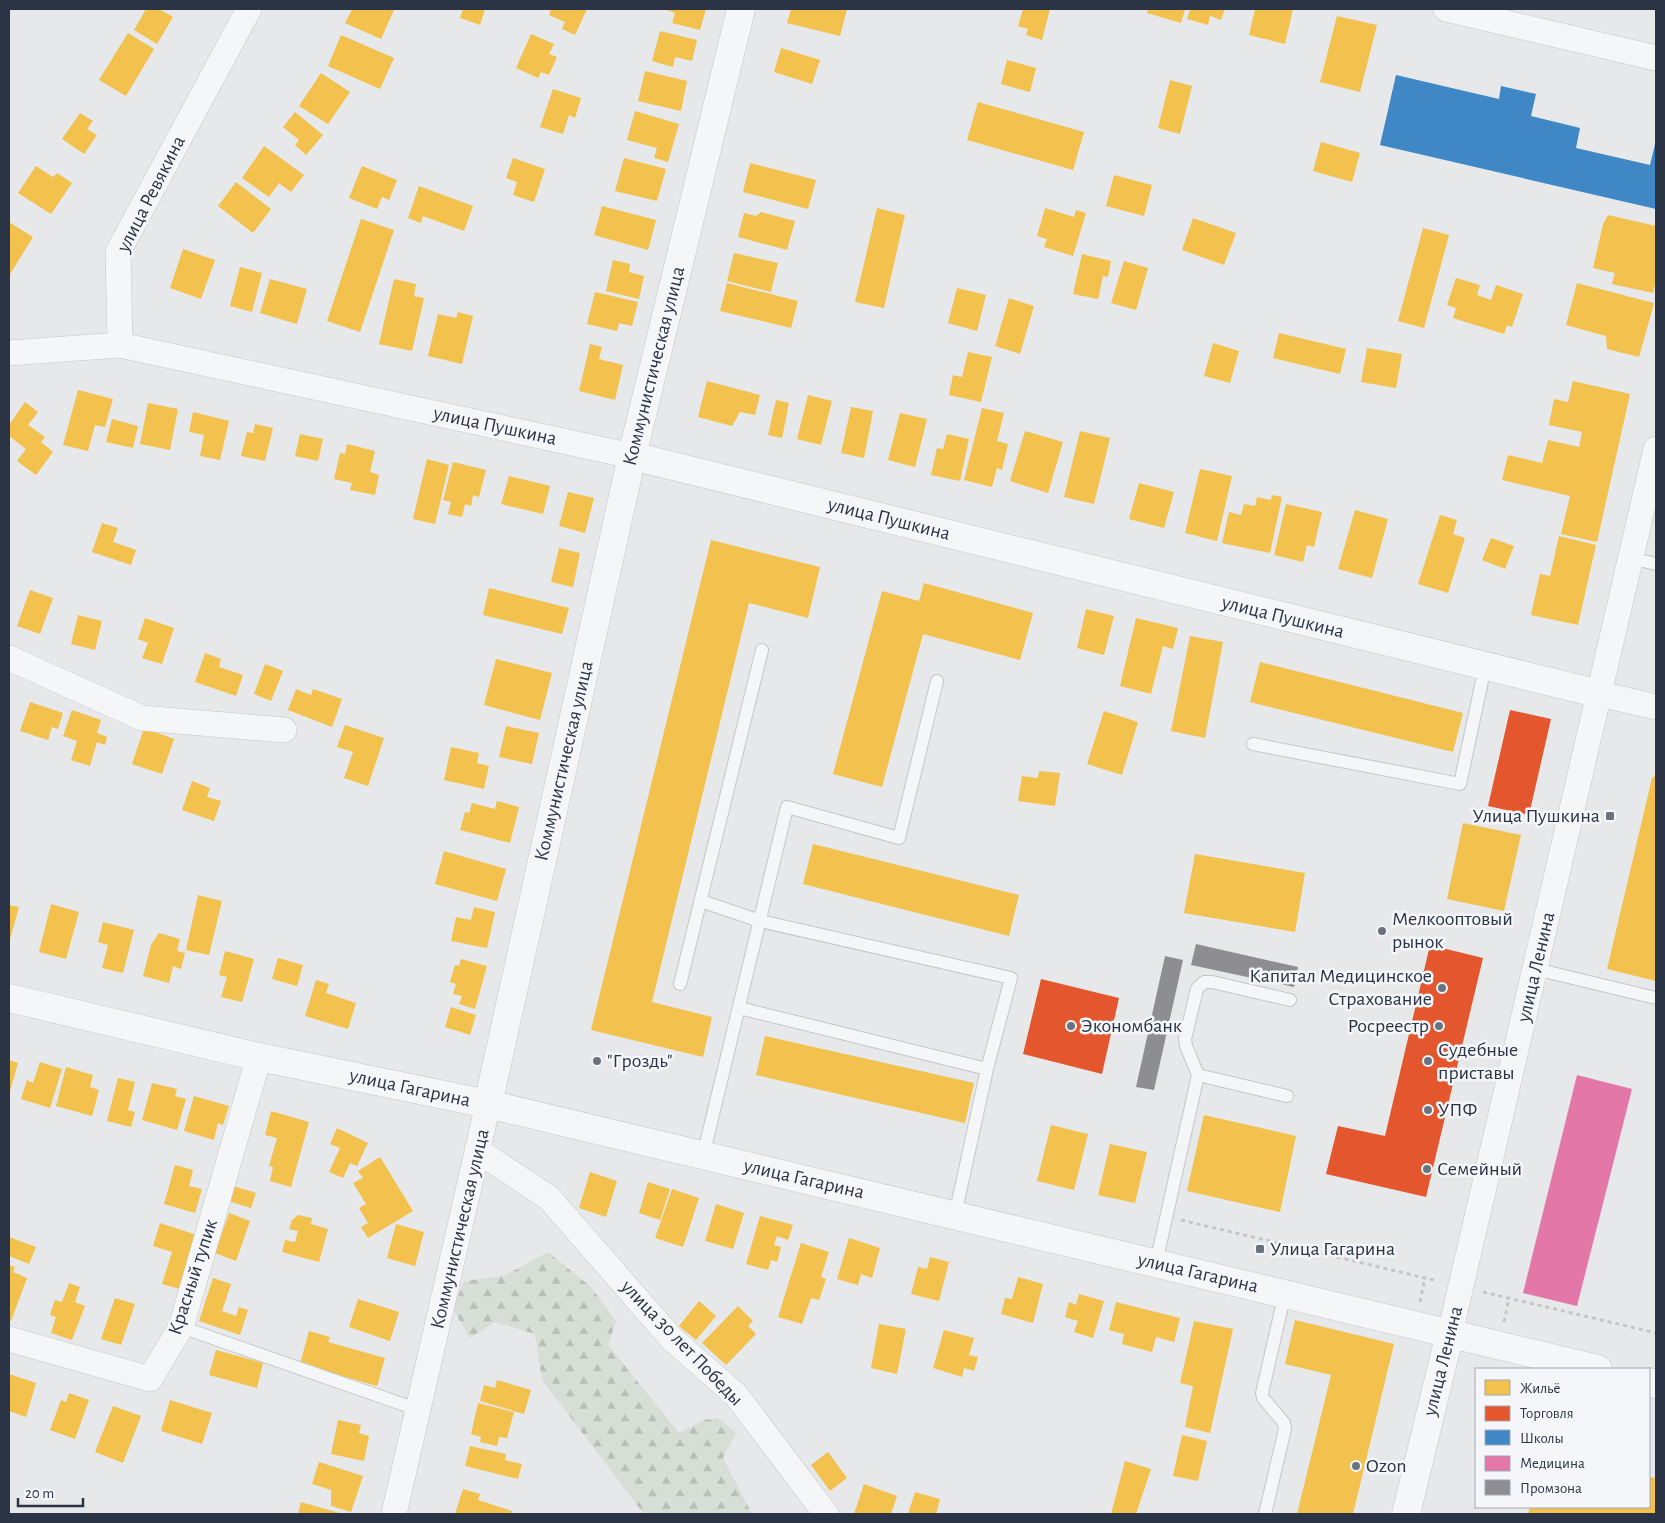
<svg xmlns="http://www.w3.org/2000/svg" width="1665" height="1523" font-family="'Alegreya Sans',sans-serif">
  <style>
    .forest { fill: url(#forest-firs) }
    .homes { fill: #f2c14e }
    .shops { fill: #e4572e }
    .schools { fill: #3f88c5 }
    .health { fill: #e377a8 }
    .industry { fill: #8d8d92 }
    .lines { fill: none; stroke-linecap: round; stroke-linejoin: round }
    .service-casing { stroke: #c4c6c8; stroke-width: 14 }
    .minor-casing { stroke: #c4c6c8; stroke-width: 26 }
    .tertiary-casing { stroke: #c4c6c8; stroke-width: 29 }
    .path { stroke: #c5c6ca; stroke-width: 3; stroke-dasharray: 4 4; stroke-linecap: butt }
    .service { stroke: #f5f6f7; stroke-width: 12 }
    .minor { stroke: #f5f6f7; stroke-width: 25 }
    .tertiary { stroke: #f5f6f7; stroke-width: 28 }
    .poi-dot { fill: #6c737f; stroke: #f4f6f9; stroke-width: 2 }
    .labels { text-anchor: middle; dominant-baseline: central; stroke-width: 5; stroke-linejoin: round; paint-order: stroke }
    .street-label { font-size: 20px; fill: #2b3445; stroke: #f4f6f9 }
    .poi-label { font-size: 20px; fill: #2b3445; stroke: #f4f6f9; text-anchor: start }
  </style>
  <defs>
    <pattern id="forest-firs" width="22" height="20" patternUnits="userSpaceOnUse" patternTransform="scale(1.25)"><rect width="22" height="20" fill="#d6ded6"/><path d="M5 1l3.5 6h-7zM16 11l3.5 6h-7z" fill="#b8bfb9"/></pattern>
  </defs>
  <rect width="100%" height="100%" fill="#e6e8ea"/>
  <path class="forest" d="M548,1252L591,1287L616,1321L608,1345L679,1433L704,1420L718,1418L736,1433L723,1458L752,1514H644L542,1380L535,1334L495,1322L470,1338L453,1309L464,1281L504,1276Z"/>
  <path class="homes" d="M146,9H159L173,17L157,44L134,30Z
    M352,9H391L394,10L381,39L345,23Z
    M463,9H485L480,25L460,18Z
    M551,9H587L575,35L562,29L565,22L549,15Z
    M664,9H706L700,30L672,23L675,13Z
    M791,9H847L840,36L787,23Z
    M1023,9H1050L1042,40L1026,35L1028,29L1018,26Z
    M1148,9H1185L1181,23L1147,13Z
    M1190,9H1225L1221,20L1210,16L1208,25L1187,19Z
    M1255,9H1293L1285,44L1249,35Z
    M1337,16L1377,25L1360,92L1320,82Z
    M660,31L697,40L692,61L675,57L673,67L652,61Z
    M128,33L154,49L126,96L99,80Z
    M531,34L554,44L549,54L557,57L549,75L541,72L538,78L516,68Z
    M341,35L394,58L380,89L328,66Z
    M781,48L820,60L812,84L774,72Z
    M1007,60L1036,68L1030,92L1001,84Z
    M645,71L687,81L681,111L638,101Z
    M321,73L350,92L328,124L299,106Z
    M1170,80L1192,86L1180,134L1158,128Z
    M553,89L581,98L575,118L569,115L563,134L540,127Z
    M978,102L1084,132L1073,170L967,140Z
    M635,111L679,124L668,162L654,158L657,148L627,140Z
    M295,112L323,135L306,155L295,145L299,140L283,127Z
    M80,113L93,121L87,129L97,135L84,154L62,139Z
    M1321,142L1360,153L1352,182L1313,171Z
    M264,146L304,175L291,192L279,183L269,197L242,178Z
    M513,158L545,169L534,202L513,195L517,182L506,178Z
    M624,158L666,169L657,201L615,191Z
    M750,163L816,180L808,209L743,192Z
    M36,166L53,177L57,173L72,183L51,214L18,193Z
    M362,166L397,180L389,200L382,197L377,209L349,198Z
    M1114,175L1152,185L1144,216L1106,206Z
    M236,182L271,209L253,233L218,206Z
    M419,186L473,206L464,231L423,216L421,223L408,218Z
    M602,206L656,220L648,250L594,235Z
    M877,208L905,215L884,308L855,302Z
    M1045,208L1074,217L1076,210L1086,213L1073,256L1044,247L1047,239L1037,236Z
    M761,212L795,221L787,250L738,237L744,213L756,216Z
    M1608,215L1656,226V280L1653,293L1612,284L1615,273L1593,268L1603,224Z
    M1193,218L1236,233L1224,265L1182,250Z
    M361,219L394,230L360,332L327,321Z
    M9,222L33,237L9,276Z
    M1423,228L1449,235L1424,328L1398,321Z
    M183,249L215,260L201,299L170,288Z
    M734,253L778,263L771,292L727,281Z
    M1082,254L1111,261L1108,277L1103,276L1098,299L1073,294Z
    M613,260L630,264L629,272L644,276L639,299L606,291Z
    M1124,261L1148,268L1136,310L1111,303Z
    M240,267L262,273L252,312L230,306Z
    M1456,278L1480,285L1477,295L1491,300L1496,285L1523,294L1512,327L1507,325L1504,334L1453,318L1456,308L1447,305Z
    M270,279L307,289L297,324L260,313Z
    M394,279L416,284L414,296L424,298L412,351L379,344Z
    M727,283L798,301L791,328L720,311Z
    M1577,283L1654,303L1639,357L1607,349L1606,336L1566,325Z
    M957,288L986,295L977,331L948,323Z
    M595,292L638,302L632,326L619,323L617,331L587,324Z
    M1009,298L1034,306L1020,354L995,346Z
    M458,312L473,316L462,364L428,356L438,314L456,318Z
    M1279,333L1346,349L1340,374L1273,358Z
    M1213,343L1239,351L1230,383L1204,376Z
    M590,344L602,347L599,359L623,365L615,400L579,391Z
    M1367,348L1402,354L1396,388L1361,382Z
    M968,352L992,357L981,402L949,395L953,375L962,377Z
    M707,381L760,395L755,415L740,412L732,426L698,417Z
    M1573,381L1630,394L1597,542L1561,534L1570,496L1502,480L1508,455L1542,463L1548,440L1579,447L1582,432L1549,425L1554,399L1568,402Z
    M78,390L113,399L105,427L95,425L88,451L63,445Z
    M808,395L832,401L821,445L797,439Z
    M776,400L789,403L782,438L768,435Z
    M25,402L38,412L28,425L45,437L41,442L53,452L36,475L17,461L26,449L9,436V425Z
    M148,403L178,409L170,450L140,444Z
    M851,407L873,411L864,458L841,453Z
    M982,408L1004,413L997,441L1008,444L1002,470L997,468L992,487L964,480Z
    M193,412L229,421L220,460L200,456L204,435L189,432Z
    M900,413L927,419L915,467L888,460Z
    M112,419L138,426L133,448L106,442Z
    M255,424L273,428L265,461L241,456L247,432L253,433Z
    M1025,431L1063,442L1048,493L1010,481Z
    M1080,431L1110,438L1094,504L1064,497Z
    M300,434L323,439L318,461L295,456Z
    M947,434L969,439L960,481L931,475L937,448L943,449Z
    M347,444L375,451L370,472L379,475L375,495L350,490L352,483L334,479L340,453L345,454Z
    M427,459L449,465L435,524L413,519Z
    M453,462L486,470L479,497L473,495L471,506L465,504L462,517L448,514L451,502L443,500Z
    M1200,469L1232,476L1217,541L1185,533Z
    M509,476L550,486L543,514L501,504Z
    M1139,483L1174,492L1164,528L1129,519Z
    M568,492L594,498L585,533L559,526Z
    M1272,495L1282,497L1270,553L1222,543L1229,512L1241,515L1244,504L1255,506L1257,497L1271,500Z
    M1286,504L1322,512L1314,547L1307,545L1303,562L1274,555Z
    M1355,510L1388,519L1372,578L1338,569Z
    M1440,515L1457,520L1453,534L1465,538L1448,593L1418,584Z
    M102,523L118,528L113,542L136,550L131,565L92,552Z
    M1559,536L1596,545L1578,625L1531,615L1540,574L1550,576Z
    M1491,538L1514,546L1505,569L1482,560Z
    M711,540L820,567L808,618L749,603L652,1002L712,1017L703,1057L591,1030Z
    M559,548L580,553L573,587L551,582Z
    M924,583L1033,613L1020,660L923,634L882,787L833,774L882,591L919,601Z
    M489,588L569,608L562,634L483,615Z
    M30,590L53,598L40,634L17,626Z
    M1086,609L1114,616L1104,655L1077,648Z
    M78,615L102,621L95,650L71,644Z
    M145,618L174,628L162,664L142,658L148,643L138,639Z
    M1136,618L1178,628L1173,649L1163,646L1151,694L1120,686Z
    M1190,636L1223,642L1205,738L1171,731Z
    M205,653L221,659L219,667L243,675L236,696L195,682Z
    M496,659L552,673L540,720L484,705Z
    M1260,662L1463,713L1453,752L1250,702Z
    M265,664L283,671L271,701L254,694Z
    M296,689L311,695L313,689L342,699L332,727L288,710Z
    M30,702L63,713L58,729L52,727L48,740L20,731Z
    M72,710L101,720L97,733L107,737L105,745L97,742L90,766L71,760L77,741L63,736Z
    M1104,711L1138,722L1122,775L1087,764Z
    M345,725L384,738L368,786L344,778L353,752L337,747Z
    M506,726L539,733L532,764L499,757Z
    M144,728L174,739L162,774L132,764Z
    M451,747L479,753L477,763L489,766L484,789L444,780Z
    M1039,771L1060,773L1055,806L1018,801L1022,776L1038,778Z
    M1656,775V981L1607,969L1652,778Z
    M192,781L210,788L207,797L221,801L214,821L182,810Z
    M497,801L519,807L510,843L460,830L465,812L469,813L472,803L495,809Z
    M1463,823L1521,835L1504,911L1447,899Z
    M813,844L1019,895L1009,936L803,884Z
    M444,851L506,869L497,901L435,884Z
    M1195,854L1305,873L1295,932L1184,913Z
    M198,895L222,901L209,955L186,950Z
    M51,904L79,912L66,959L39,952Z
    M9,905L19,907L9,943Z
    M474,907L495,912L487,948L451,941L456,917L471,920Z
    M103,922L134,930L123,973L102,968L108,945L98,942Z
    M159,933L180,939L177,951L185,953L181,969L173,966L169,983L143,976L151,945Z
    M225,951L254,959L242,1002L221,997L227,977L219,975Z
    M278,958L303,965L297,986L272,979Z
    M461,959L487,966L475,1009L459,1004L462,996L453,994L456,984L450,982L455,965L459,966Z
    M316,980L329,984L326,993L356,1003L348,1029L305,1016Z
    M451,1007L476,1015L470,1035L445,1027Z
    M765,1036L974,1083L965,1123L756,1075Z
    M9,1060L18,1063L9,1095Z
    M40,1062L62,1069L50,1108L21,1099L27,1080L33,1083Z
    M66,1067L93,1075L90,1087L99,1090L92,1116L56,1106Z
    M118,1078L135,1082L128,1110L135,1112L131,1127L107,1121Z
    M152,1083L177,1089L175,1096L186,1099L177,1130L142,1120Z
    M194,1096L229,1106L223,1125L218,1123L214,1140L184,1131Z
    M271,1111L309,1122L291,1187L270,1181L273,1167L269,1166L277,1138L265,1135Z
    M1204,1115L1296,1136L1280,1212L1187,1191Z
    M1051,1125L1088,1134L1074,1190L1037,1181Z
    M337,1128L368,1143L357,1166L350,1163L343,1178L329,1172L340,1148L330,1144Z
    M1110,1144L1147,1152L1135,1203L1098,1195Z
    M380,1157L413,1211L368,1238L361,1227L368,1223L359,1208L366,1204L353,1183L363,1178L358,1171Z
    M175,1165L193,1170L189,1186L202,1189L195,1213L164,1204Z
    M590,1172L617,1181L606,1217L579,1208Z
    M648,1182L670,1189L660,1220L639,1213Z
    M230,1185L256,1193L251,1208L225,1200Z
    M672,1189L699,1198L683,1247L655,1238Z
    M716,1204L744,1213L733,1249L705,1241Z
    M229,1213L250,1221L236,1261L215,1253Z
    M298,1215L312,1218L311,1224L328,1229L319,1262L282,1252L285,1240L295,1242L298,1231L289,1229L292,1220Z
    M760,1216L793,1225L788,1240L777,1236L774,1245L781,1247L777,1262L771,1260L768,1270L746,1264Z
    M160,1223L197,1235L180,1289L162,1284L172,1252L153,1246Z
    M396,1224L424,1232L415,1266L387,1258Z
    M9,1237L36,1247L29,1264L9,1256Z
    M849,1238L880,1248L872,1278L861,1274L858,1285L837,1279Z
    M801,1243L829,1252L821,1277L826,1279L819,1300L811,1298L802,1324L778,1317Z
    M930,1257L949,1262L939,1301L911,1294L918,1267L927,1269Z
    M9,1265L15,1267L13,1272L27,1278L11,1321L9,1320Z
    M1018,1277L1043,1284L1033,1323L1001,1314L1005,1298L1012,1299Z
    M213,1278L231,1284L222,1311L236,1316L239,1307L248,1310L240,1335L199,1321Z
    M69,1283L80,1287L75,1302L85,1306L72,1340L51,1333L56,1317L50,1315L55,1300L62,1302Z
    M1079,1294L1104,1301L1093,1338L1074,1332L1078,1321L1065,1317L1069,1302L1076,1305Z
    M115,1298L135,1304L121,1345L101,1339Z
    M358,1299L399,1312L390,1341L349,1327Z
    M699,1301L716,1316L696,1340L679,1326Z
    M1116,1302L1180,1318L1174,1342L1156,1337L1152,1352L1122,1344L1124,1334L1109,1330Z
    M738,1306L753,1321L748,1326L756,1334L726,1365L702,1343Z
    M1295,1320L1394,1344L1353,1514H1297L1331,1375L1285,1364Z
    M1194,1321L1233,1329L1210,1433L1185,1427L1193,1386L1180,1383Z
    M879,1324L906,1329L897,1374L871,1368Z
    M944,1330L974,1338L969,1355L978,1357L974,1371L964,1368L962,1377L933,1368Z
    M309,1331L330,1337L328,1342L385,1358L377,1386L300,1364Z
    M216,1350L263,1363L257,1388L209,1375Z
    M9,1374L36,1383L26,1417L9,1411Z
    M497,1380L531,1390L524,1414L480,1401L484,1385L495,1388Z
    M69,1393L89,1400L75,1439L50,1430L61,1400L66,1402Z
    M170,1400L212,1413L202,1444L161,1431Z
    M478,1403L514,1412L507,1438L499,1437L497,1446L480,1442L481,1437L471,1434Z
    M113,1406L141,1416L123,1463L95,1452Z
    M338,1420L361,1425L359,1433L369,1436L364,1461L331,1454Z
    M1182,1435L1207,1441L1198,1481L1173,1476Z
    M470,1446L506,1454L505,1460L522,1464L518,1479L465,1466Z
    M828,1452L847,1478L830,1491L811,1465Z
    M1125,1461L1151,1469L1136,1514H1111Z
    M319,1462L363,1476L351,1512L331,1506V1490L312,1484Z
    M1649,1477L1656,1478V1514H1528L1530,1507H1649Z
    M864,1484L897,1496L891,1514H854Z
    M463,1489L480,1494L478,1500L512,1511L511,1514H455Z
    M915,1492L940,1499L936,1514H908Z
    M301,1502L343,1514H298Z"/>
  <path class="shops" d="M1510,710L1551,719L1529,815L1488,806Z
    M1430,945L1483,958L1426,1197L1326,1174L1338,1126L1385,1136Z
    M1041,979L1119,998L1102,1074L1023,1054Z"/>
  <path class="schools" d="M1396,75L1499,99L1501,86L1536,94L1531,116L1580,128L1576,148L1650,165L1656,140V209L1380,145Z"/>
  <path class="health" d="M1577,1075L1632,1089L1577,1306L1523,1293Z"/>
  <path class="industry" d="M1196,944L1298,967L1294,987L1191,965Z
    M1165,956L1183,960L1154,1090L1136,1087Z"/>
  <g class="lines">
    <g class="service-casing">
      <path id="service" d="M1630,558L1656,564
        M1253,744L1460,784L1485,667
        M701,901L760,921L1011,978L987,1069L955,1215
        M1535,969L1656,998
        M680,984L762,650
        M739,1008L987,1069
        M1198,1075L1287,1096
        M703,1156L787,807L899,838L937,681
        M1156,1263L1198,1075L1186,1046L1185,1039L1197,989L1204,982H1212L1290,1000
        M181,1327L419,1410
        M1265,1514L1285,1429L1284,1423L1263,1398L1262,1393L1285,1293"/>
    </g>
    <g class="minor-casing">
      <path id="minor" d="M1446,9L1656,58
        M120,345L632,456
        M9,353L120,345L118,252L249,9
        M9,658L142,718L284,730
        M1600,694L1656,707
        M477,1150L549,1198L672,1339L736,1395L826,1514
        M1450,1333L1656,449
        M9,1339L150,1379L181,1327L259,1057
        M394,1514L488,1104"/>
    </g>
    <g class="tertiary-casing">
      <path id="tertiary" d="M632,456L1600,694
        M9,998L259,1057L488,1104L1598,1369
        M488,1104L632,456L741,9
        M1649,1382L1656,1384
        M1406,1514L1450,1333"/>
    </g>
    <path class="path" d="M1181,1220L1438,1281
      M1483,1292L1656,1333
      M1420,1302L1425,1278
      M1504,1322L1509,1298"/>
    <use href="#service" class="service"/>
    <use href="#minor" class="minor"/>
    <use href="#tertiary" class="tertiary"/>
  </g>
  <g class="poi-dot">
    <rect x="1605" y="811" width="10" height="10" rx="2.5"/>
    <circle cx="1382" cy="931" r="5"/>
    <circle cx="1442" cy="988" r="5"/>
    <circle cx="1071" cy="1026" r="5"/>
    <circle cx="1439" cy="1026" r="5"/>
    <circle cx="597" cy="1061" r="5"/>
    <circle cx="1428" cy="1061" r="5"/>
    <circle cx="1428" cy="1110" r="5"/>
    <circle cx="1427" cy="1169" r="5"/>
    <rect x="1255" y="1244" width="10" height="10" rx="2.5"/>
    <circle cx="1356" cy="1466" r="5"/>
  </g>
  <g class="labels">
    <g class="street-label">
      <text transform="translate(151 194) rotate(-63)">улица Ревякина</text>
      <text transform="translate(654 366) rotate(-76)">Коммунистическая улица</text>
      <text transform="translate(495 426) rotate(12)">улица Пушкина</text>
      <text transform="translate(889 519) rotate(14)">улица Пушкина</text>
      <text transform="translate(1283 617) rotate(14)">улица Пушкина</text>
      <text transform="translate(564 761) rotate(-77)">Коммунистическая улица</text>
      <text transform="translate(1536 967) rotate(-77)">улица Ленина</text>
      <text transform="translate(410 1088) rotate(12)">улица Гагарина</text>
      <text transform="translate(804 1179) rotate(13)">улица Гагарина</text>
      <text transform="translate(460 1229) rotate(-77)">Коммунистическая улица</text>
      <text transform="translate(1198 1273) rotate(13)">улица Гагарина</text>
      <text transform="translate(193 1277) rotate(-72)">Красный тупик</text>
      <text transform="translate(682 1343) rotate(46)">улица 30 лет Победы</text>
      <text transform="translate(1443 1361) rotate(-76)">улица Ленина</text>
    </g>
    <g class="poi-label">
      <text x="1600" y="816" text-anchor="end">Улица Пушкина</text>
      <text x="1392" y="919">Мелкооптовый<tspan x="1392" dy="23">рынок</tspan></text>
      <text x="1432" y="976" text-anchor="end">Капитал Медицинское<tspan x="1432" dy="23">Страхование</tspan></text>
      <text x="1081" y="1026">Экономбанк</text>
      <text x="1429" y="1026" text-anchor="end">Росреестр</text>
      <text x="1438" y="1050">Судебные<tspan x="1438" dy="23">приставы</tspan></text>
      <text x="607" y="1061">"Гроздь"</text>
      <text x="1438" y="1110">УПФ</text>
      <text x="1437" y="1169">Семейный</text>
      <text x="1270" y="1249">Улица Гагарина</text>
      <text x="1366" y="1466">Ozon</text>
    </g>
  </g>
  <rect width="1665" height="1523" fill="none" stroke="#2b3445" stroke-width="20"/>
  <rect x="1475" y="1368" width="175" height="140" fill="#f4f6f9" stroke="#a4a8b1"/>
  <rect x="1485" y="1380" width="25" height="15" fill="#f2c14e" stroke="#a4a8b1"/>
  <text x="1520" y="1393" font-size="15" fill="#2b3445">Жильё</text>
  <rect x="1485" y="1406" width="25" height="15" fill="#e4572e" stroke="#a4a8b1"/>
  <text x="1520" y="1418" font-size="15" fill="#2b3445">Торговля</text>
  <rect x="1485" y="1430" width="25" height="15" fill="#3f88c5" stroke="#a4a8b1"/>
  <text x="1520" y="1443" font-size="15" fill="#2b3445">Школы</text>
  <rect x="1485" y="1456" width="25" height="15" fill="#e377a8" stroke="#a4a8b1"/>
  <text x="1520" y="1468" font-size="15" fill="#2b3445">Медицина</text>
  <rect x="1485" y="1480" width="25" height="15" fill="#8d8d92" stroke="#a4a8b1"/>
  <text x="1520" y="1493" font-size="15" fill="#2b3445">Промзона</text>
  <path d="M18 1498v8h65v-8" fill="none" stroke="#2b3445" stroke-width="2.5"/>
  <text x="25" y="1498" font-size="15" fill="#2b3445" stroke="#f4f6f9" stroke-width="4" paint-order="stroke">20 m</text>
</svg>
